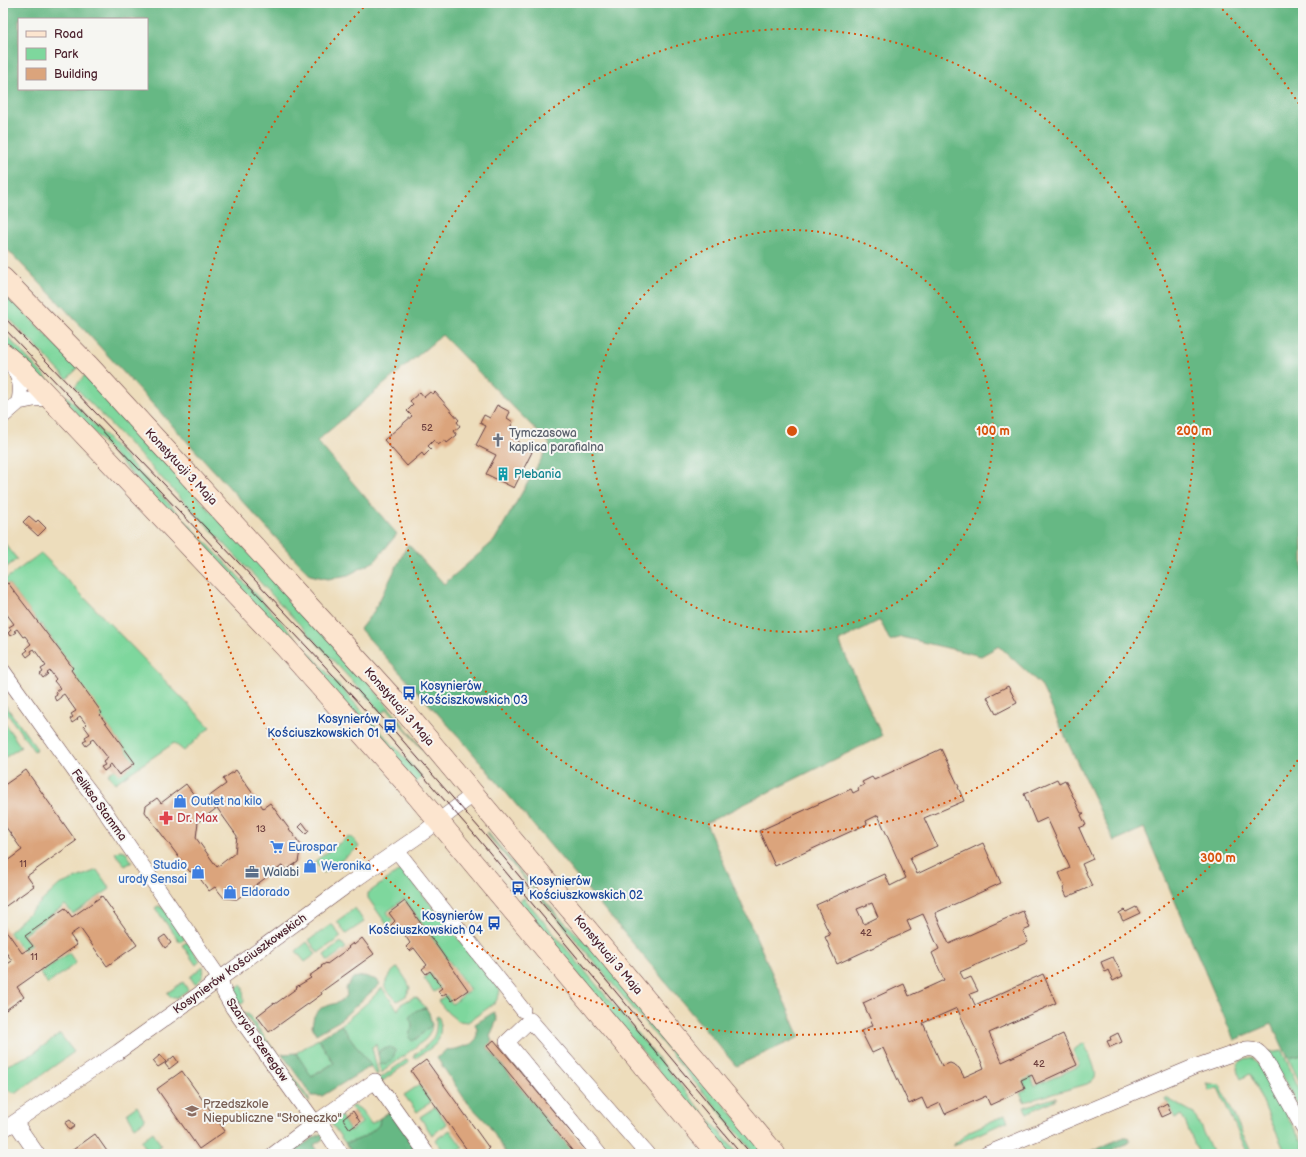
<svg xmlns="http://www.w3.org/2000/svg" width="1306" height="1157" font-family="'Balsamiq Sans',sans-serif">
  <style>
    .green { fill: #7ed79d; stroke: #647b64 }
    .forest { fill: #66b884; stroke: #586c58; fill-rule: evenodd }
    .building { fill: #dba47c; fill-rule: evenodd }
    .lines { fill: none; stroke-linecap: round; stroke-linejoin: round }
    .street-casing { stroke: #623c41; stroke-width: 16 }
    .secondary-casing { stroke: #623c41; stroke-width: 22 }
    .street { stroke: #fff; stroke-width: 15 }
    .secondary { stroke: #fce5cf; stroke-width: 21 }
    .tram { stroke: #4a1f2b; stroke-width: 1 }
    .ring { fill: none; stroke: #d8530f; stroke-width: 2; stroke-dasharray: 2 4 }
    .labels { text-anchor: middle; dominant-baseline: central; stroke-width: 4; stroke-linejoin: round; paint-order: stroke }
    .number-label { font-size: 10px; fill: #6e403f }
    .worship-label { font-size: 12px; fill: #5b616d; stroke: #f6f6f2; text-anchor: start }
    .street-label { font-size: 12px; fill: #4a1f2b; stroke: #f6f6f2 }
    .culture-label { font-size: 12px; fill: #0d838f; stroke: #f6f6f2; text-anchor: start }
    .transit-label { font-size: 12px; fill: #164399; stroke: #f6f6f2; text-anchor: start }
    .shop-label { font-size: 12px; fill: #366cbe; stroke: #f6f6f2; text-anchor: start }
    .health-label { font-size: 12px; fill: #be3a42; stroke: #f6f6f2; text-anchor: start }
    .service-label { font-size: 12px; fill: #4e5e75; stroke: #f6f6f2; text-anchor: start }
    .education-label { font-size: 12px; fill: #785e54; stroke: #f6f6f2; text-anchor: start }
    .centre { fill: #d8530f; stroke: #f6f6f2; stroke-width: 2 }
    .ring-label { font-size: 12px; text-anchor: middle; font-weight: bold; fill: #d8530f; stroke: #f6f6f2; stroke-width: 4; stroke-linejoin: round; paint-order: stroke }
  </style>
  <rect width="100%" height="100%" fill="#f6f6f2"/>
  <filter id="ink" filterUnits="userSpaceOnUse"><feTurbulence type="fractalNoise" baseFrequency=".025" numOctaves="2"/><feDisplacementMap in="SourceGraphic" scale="8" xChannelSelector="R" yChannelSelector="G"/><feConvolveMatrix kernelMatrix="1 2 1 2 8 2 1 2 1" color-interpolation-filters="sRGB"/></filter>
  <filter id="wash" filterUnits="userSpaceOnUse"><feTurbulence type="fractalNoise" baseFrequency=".012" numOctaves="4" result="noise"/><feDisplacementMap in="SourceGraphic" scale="16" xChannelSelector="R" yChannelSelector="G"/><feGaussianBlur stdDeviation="0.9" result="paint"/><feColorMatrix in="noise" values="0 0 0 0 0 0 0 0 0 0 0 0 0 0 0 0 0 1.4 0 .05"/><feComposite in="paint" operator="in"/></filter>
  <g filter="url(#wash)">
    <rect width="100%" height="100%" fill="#edddbc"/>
    <path class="green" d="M3,290L78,368L67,379L3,312Z
      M3,332L56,388L51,393L3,342Z
      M85,375L368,682L436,765L387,709L382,713L218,537L75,387Z
      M67,396L275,615L422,777L416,783L62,398Z
      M3,541L17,559L3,570Z
      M41,553L210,727L184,751L174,743L115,783L108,774L115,768L120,774L135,763L100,715L71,670L73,668L41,624L40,625L8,583L3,586V581Z
      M3,702L37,749L34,751L3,708Z
      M3,721L21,747L3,759Z
      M487,832L557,915L593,949L766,1154H755L486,833Z
      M348,837L353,838L359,847L324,873L315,861Z
      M120,850L125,851L132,862L125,866L115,853Z
      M402,869L500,990L499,995L495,1003L468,1022L458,1021L448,1013L438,1001L446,995L452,1004L470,990L404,899L387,912L393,921L387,925L368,898V893Z
      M97,870L110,889L73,914L65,905L23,935L31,945L23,951L9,932L59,885Z
      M524,898L738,1154H728L518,902Z
      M158,906L163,908L185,939L180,942L155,908Z
      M355,908L364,922L346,934L337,921Z
      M332,924L341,937L318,953L309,940Z
      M187,942L200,961L196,965L182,945Z
      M307,942L316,954L305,962L296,951Z
      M341,942L346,948L328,961L324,955Z
      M69,953L76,963L48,984L40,973Z
      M203,966C205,975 202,979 195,984L190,977Z
      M397,968L399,969L407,981L410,988L406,996L397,1001L385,988C384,981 391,971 397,968Z
      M430,973L440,988L434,992L424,978Z
      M183,982L188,990L176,998H172L167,993Z
      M241,985L243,987L244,1002L242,1004L237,1003L229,992Z
      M382,988L398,1010L401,1004L414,997L417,998L426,1008L421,1009L412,1022V1030L409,1033L418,1039L423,1032L432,1025L431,1030L426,1039L381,1073L379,1060L380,1063V1050L378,1055L376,1044L372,1047L378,1073L377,1075L341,1025L368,1002Z
      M243,1012L248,1014L309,1099V1102Z
      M438,1016C442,1023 441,1035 437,1042C434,1047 421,1054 416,1058H414V1055C430,1043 438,1039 436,1017Z
      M60,1034L74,1052L26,1086L17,1093L11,1092L3,1086V1067L32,1054Z
      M318,1039L334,1063L311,1077L296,1053Z
      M1084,1043C1087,1050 1098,1071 1095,1078C1094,1081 1090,1082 1087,1084L1024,1102L1020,1093L1026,1090L1023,1081L1031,1077L1035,1086L1079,1066L1073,1050Z
      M1282,1051L1303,1097V1114L1268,1053Z
      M1303,1055V1089L1288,1058Z
      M1247,1058L1254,1059L1259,1066L1303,1144V1154H1286L1250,1074L1241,1079C1236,1069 1234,1063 1247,1058Z
      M407,1059L409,1062L381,1082L379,1079Z
      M1206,1083L1220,1085L1252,1154H1248L1218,1088L1209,1091Z
      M419,1085L431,1102L417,1112L404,1095Z
      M1054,1098H1057L1056,1099L1027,1113L1024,1107Z
      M1166,1098L1194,1113L1213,1154H1199L1182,1115L1175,1119L1168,1102H1166L1165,1099Z
      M137,1106L145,1120L135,1127L127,1113Z
      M353,1106C362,1107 366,1117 371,1124L380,1118L379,1125C369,1135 359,1141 345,1143L329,1120L339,1113L350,1131L362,1123L351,1107Z
      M435,1107L447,1124L432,1135L420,1117Z
      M1005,1115L1008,1121L952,1146L970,1131Z
      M450,1130L463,1148L454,1154H446L435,1140Z
      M153,1132L161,1145L154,1154H150L141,1141Z"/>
    <path class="forest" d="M3,3H1303V1055L1288,1058L1272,1024L1234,1040L1144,828L1114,841L1041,685L999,646L981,656L901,637L890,641L880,620L839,641L882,736L706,823L800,1037L736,1066L460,738L360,629L374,611L408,544L444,584L494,541L550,444L442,335L317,441L397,534L375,561L348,575L328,579L310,575L65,309L3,245ZM19,19H147V89H19Z
      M364,976L377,980L380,984L339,1021L316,1034L312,1026L314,1016L321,1008L339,1002L347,996L346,988L353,978Z
      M426,1008L429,1013L432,1025C425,1030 420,1038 412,1041L409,1038C409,1029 416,1028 409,1018C413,1011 418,1009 426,1008Z
      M494,1012L497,1020L490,1036L492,1042L487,1047L575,1154H507L504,1151L489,1125L466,1101L437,1058L446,1050L456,1049L471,1044L477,1038V1029L475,1024Z
      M341,1025L371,1066L322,1096H312L282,1054L296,1053L312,1077L334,1063L318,1039Z
      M391,1047L395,1050C394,1058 392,1062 385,1065L380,1063L378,1055L380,1050Z
      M392,1110L415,1149L408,1154H353L345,1143C359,1141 369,1135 379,1125L380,1118Z
      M322,1133L323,1139L314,1145L320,1154H292L294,1150Z
      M1124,1137H1128L1130,1139L1128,1143L1106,1154L1105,1151L1098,1154H1085Z"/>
    <g id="blocks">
      <path class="building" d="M420,392L424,397L430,392L433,394L435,392L459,420L457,422L460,426L454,431L457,435L447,443L445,440L438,445L434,440L428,446L431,449L424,456L422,453L407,466L384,440L412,416L407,411L413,405L410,401Z
        M497,405L510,412L507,418L513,422L510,428L516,432L513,438L519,441L518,444L532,452L514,488L486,474L496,455L476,445L486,426L480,423L484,415L490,418Z
        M29,516L36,522L38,520L46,528L38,536L23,522Z
        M8,583L73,668L71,670L102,713L100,715L135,763L119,775L111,764L108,766L109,767L104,771L101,767L105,765L103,762L108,758L93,739L90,741L91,742L86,746L83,742L87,740L85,737L90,734L84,726L86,724L80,716L77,718L78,719L72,723L70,719L73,717L71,714L76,711L64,694L61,696V697L56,701L54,697L57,695L55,692L60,688L54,681L56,679L50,671L47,673L48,674L43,678L40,674L43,672L41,669L46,666L34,649L31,651L32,653L27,657L24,653L28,650L26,648L31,644L25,636L23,637L17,629L14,631L16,632L10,636L8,633L11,630L9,627L14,624L3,609V586Z
        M1008,686L1017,703L996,714L987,697Z
        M941,749L959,787H958L964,801L924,818L937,846L910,858L917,874L983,843L1001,883L935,913L949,944L1023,911L1030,928L1023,931L1028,942L960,972L964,980L971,977L978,991L970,994L975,1005L1043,974L1056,1003L989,1033L1002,1062L1063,1034L1077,1065L1036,1084L1032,1075L1021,1080L1025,1089L990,1105L986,1096L945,1114L940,1103L927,1109L922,1098L909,1104L883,1048L872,1053L861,1031L873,1025L863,1003L904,984L909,996L944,980L932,953L939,949L923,914L907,921L911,930L837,964L825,937L830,935L816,905L885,874L890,886L906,878L878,815L866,821L867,824L775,866L759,831L851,789L853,793L859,790L858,788L864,785L862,782L872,777L874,780ZM872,903L878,917L864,924L857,909ZM957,1008L984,1068L964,1077L959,1068L955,1065L950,1063L942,1066L923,1023Z
        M26,770L76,841L27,876L34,886L3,908V864L22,850L3,823V786Z
        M236,770L263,808L270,803L301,845L298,862L286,870L283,865L237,899H235L224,898L215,887L209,891L194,870L190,872L145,812L146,806L157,798L161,803L186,784L200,803L226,784L223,779ZM217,808L237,836L235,853L217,867L196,838L198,822Z
        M1057,779L1059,783L1065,780L1081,813H1084L1081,815L1086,825L1079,828L1093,859L1082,864L1092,886L1067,897L1063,888L1065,887L1059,873L1070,868L1047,818L1036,823L1024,794Z
        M303,823L309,831L306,834L299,827Z
        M102,896L137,945L107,966L80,928L70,935L77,945L17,987L24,997L3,1012V967L12,961L3,948V926L22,953L33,946L25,936L65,908L72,917Z
        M405,901L468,990L452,1001L446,993L442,996L440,994L438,991L442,988L430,971L426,974L422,969L427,965L414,948L410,951L406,947L410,943L399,926L394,930L391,925L395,921L389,913Z
        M1136,907L1140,913L1123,921L1119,913L1124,910L1126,912Z
        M165,935L171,943L165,948L159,939Z
        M362,938L374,954L321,992L322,994L269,1032L257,1016L274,1003L275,1004L297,988L296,987L311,978L309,976L322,967L321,966L323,965L326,963L327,964L349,948L348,947L353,943L354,945Z
        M1113,957L1123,976L1113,981L1108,970L1105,972L1101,962Z
        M1118,1033L1122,1042L1110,1047L1107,1041L1111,1040L1110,1037Z
        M494,1040L589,1154H575L487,1046Z
        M160,1055L166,1062L158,1067L153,1061Z
        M174,1056L178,1062L169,1069L165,1064Z
        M426,1060L489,1148L487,1150L490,1154H470L411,1071Z
        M182,1071L225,1131L199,1149L157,1089Z
        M1167,1103L1171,1113L1162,1117L1158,1108Z
        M353,1111L360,1122L350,1129L343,1119Z
        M70,1120L75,1126L70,1130L65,1123Z
        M95,1134L109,1154H71L70,1152Z"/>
    </g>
  </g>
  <g filter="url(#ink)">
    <use href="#blocks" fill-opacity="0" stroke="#623c41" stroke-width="1"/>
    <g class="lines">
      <g class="street-casing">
        <path id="street" d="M11,363C20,380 22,384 19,402
          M3,416L19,402L34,399L48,398
          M3,671L81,780L104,810L220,979L224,992L233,1008L315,1123
          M397,851L523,1010
          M15,1122L37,1154
          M315,1123L323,1127L341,1154
          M3,1130L118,1052L198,995L346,886L424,832L474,794
          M274,1154L315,1123L375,1081L427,1154
          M599,1154L507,1042L530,1020L647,1154
          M987,1154L1194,1067L1246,1049C1256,1048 1259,1052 1265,1059L1303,1128"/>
      </g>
      <g class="secondary-casing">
        <path id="secondary" d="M3,278L89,366L339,639L406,713L775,1154
          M3,353L23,370L285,647L413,791L717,1154"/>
      </g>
      <use href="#street" class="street"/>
      <use href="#secondary" class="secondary"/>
      <path class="tram" d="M3,316L207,529L329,659L390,726L480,829L751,1154
        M3,327L202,535L323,664L390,738L474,834L741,1154"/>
    </g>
  </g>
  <g class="ring">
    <circle cx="792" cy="431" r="201"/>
    <circle cx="792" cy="431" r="402"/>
    <path d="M1301 755A603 603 0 1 1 366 5M1218 5A603 603 0 0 1 1301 107"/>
  </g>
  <defs>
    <g id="church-bare" transform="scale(1.08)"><path d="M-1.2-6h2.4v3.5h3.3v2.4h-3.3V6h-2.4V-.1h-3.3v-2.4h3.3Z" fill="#6b7280" stroke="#f6f6f2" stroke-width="2.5" paint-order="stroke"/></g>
    <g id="building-bare" transform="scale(1.08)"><path d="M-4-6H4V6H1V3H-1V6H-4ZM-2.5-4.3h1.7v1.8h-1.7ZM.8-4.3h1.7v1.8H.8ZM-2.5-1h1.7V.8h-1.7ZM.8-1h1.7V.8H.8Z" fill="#0f9aa8" stroke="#f6f6f2" stroke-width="2.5" paint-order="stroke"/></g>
    <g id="bus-bare" transform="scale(1.08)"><path d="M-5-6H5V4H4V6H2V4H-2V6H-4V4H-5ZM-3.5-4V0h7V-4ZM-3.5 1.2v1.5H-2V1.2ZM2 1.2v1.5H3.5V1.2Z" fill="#1a4fb4" stroke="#f6f6f2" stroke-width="2.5" paint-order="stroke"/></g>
    <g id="shop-bare" transform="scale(1.08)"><path d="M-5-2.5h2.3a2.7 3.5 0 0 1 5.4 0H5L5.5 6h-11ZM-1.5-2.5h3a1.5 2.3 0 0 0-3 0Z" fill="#3f7fe0" stroke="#f6f6f2" stroke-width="2.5" paint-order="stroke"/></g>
    <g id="pharmacy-bare" transform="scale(1.08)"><path d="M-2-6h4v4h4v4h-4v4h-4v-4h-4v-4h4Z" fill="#e0444e" stroke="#f6f6f2" stroke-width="2.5" paint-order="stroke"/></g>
    <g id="supermarket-bare" transform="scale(1.08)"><path d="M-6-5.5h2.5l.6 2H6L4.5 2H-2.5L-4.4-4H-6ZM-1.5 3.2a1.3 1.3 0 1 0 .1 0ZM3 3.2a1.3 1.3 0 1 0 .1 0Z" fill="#3f7fe0" stroke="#f6f6f2" stroke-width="2.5" paint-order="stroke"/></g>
    <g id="office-bare" transform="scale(1.08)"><path d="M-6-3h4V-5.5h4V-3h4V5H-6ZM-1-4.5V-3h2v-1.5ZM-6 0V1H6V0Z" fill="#5c6f8a" stroke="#f6f6f2" stroke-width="2.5" paint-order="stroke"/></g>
    <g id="school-bare" transform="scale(1.08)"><path d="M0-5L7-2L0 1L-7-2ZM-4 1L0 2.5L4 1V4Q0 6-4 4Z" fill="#8d6e63" stroke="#f6f6f2" stroke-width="2.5" paint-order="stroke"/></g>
  </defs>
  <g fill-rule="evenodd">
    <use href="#church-bare" x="498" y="440"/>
    <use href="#building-bare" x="503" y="474"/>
    <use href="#bus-bare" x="409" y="693"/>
    <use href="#bus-bare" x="390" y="726"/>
    <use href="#shop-bare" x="180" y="801"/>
    <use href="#pharmacy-bare" x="166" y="818"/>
    <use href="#supermarket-bare" x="277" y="847"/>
    <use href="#shop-bare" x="310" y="866"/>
    <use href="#shop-bare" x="198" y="872"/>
    <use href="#office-bare" x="252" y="872"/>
    <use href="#bus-bare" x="518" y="888"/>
    <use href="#shop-bare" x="230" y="892"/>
    <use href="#bus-bare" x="494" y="923"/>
    <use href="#school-bare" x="192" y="1111"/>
  </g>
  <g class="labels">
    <g class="number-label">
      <text x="427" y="428">52</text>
      <text x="261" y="829">13</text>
      <text x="23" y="864">11</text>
      <text x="866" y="933">42</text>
      <text x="34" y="957">11</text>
      <text x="1039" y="1064">42</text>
    </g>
    <g class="worship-label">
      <text x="509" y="433">Tymczasowa<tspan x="509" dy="14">kaplica parafialna</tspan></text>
    </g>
    <g class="street-label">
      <text transform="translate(181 467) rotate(47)">Konstytucji 3 Maja</text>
      <text transform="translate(399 707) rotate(49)">Konstytucji 3 Maja</text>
      <text transform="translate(99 805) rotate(54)">Feliksa Stamma</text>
      <text transform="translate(608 955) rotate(50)">Konstytucji 3 Maja</text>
      <text transform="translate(240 964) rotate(-36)">Kosynierów Kościuszkowskich</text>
      <text transform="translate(257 1040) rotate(55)">Szarych Szeregów</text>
    </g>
    <g class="culture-label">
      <text x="514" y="474">Plebania</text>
    </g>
    <g class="transit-label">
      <text x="420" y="686">Kosynierów<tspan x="420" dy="14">Kościszkowskich 03</tspan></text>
      <text x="379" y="719" text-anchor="end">Kosynierów<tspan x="379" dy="14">Kościuszkowskich 01</tspan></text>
      <text x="529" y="881">Kosynierów<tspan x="529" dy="14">Kościuszkowskich 02</tspan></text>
      <text x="483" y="916" text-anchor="end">Kosynierów<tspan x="483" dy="14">Kościuszkowskich 04</tspan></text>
    </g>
    <g class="shop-label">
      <text x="191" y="801">Outlet na kilo</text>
      <text x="288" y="847">Eurospar</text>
      <text x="187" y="865" text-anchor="end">Studio<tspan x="187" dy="14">urody Sensai</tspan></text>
      <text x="321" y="866">Weronika</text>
      <text x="241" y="892">Eldorado</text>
    </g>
    <g class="health-label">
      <text x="177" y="818">Dr. Max</text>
    </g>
    <g class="service-label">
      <text x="263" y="872">Walabi</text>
    </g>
    <g class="education-label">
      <text x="203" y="1104">Przedszkole<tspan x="203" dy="14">Niepubliczne "Słoneczko"</tspan></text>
    </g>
  </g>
  <circle cx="792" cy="431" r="6" class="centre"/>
  <g class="ring-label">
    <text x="993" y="435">100 m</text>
    <text x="1194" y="435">200 m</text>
    <text x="1218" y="862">300 m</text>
  </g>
  <rect width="1306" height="1157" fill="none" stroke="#f6f6f2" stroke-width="16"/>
  <rect x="18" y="18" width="130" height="72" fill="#f6f6f2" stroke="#b1a0a2"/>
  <rect x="26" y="31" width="20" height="6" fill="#fce5cf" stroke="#b1a0a2"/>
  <text x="54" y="38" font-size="12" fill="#4a1f2b">Road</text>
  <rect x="26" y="48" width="20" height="12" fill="#7ed79d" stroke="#b1a0a2"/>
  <text x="54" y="58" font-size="12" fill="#4a1f2b">Park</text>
  <rect x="26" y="68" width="20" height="12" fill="#dba47c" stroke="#b1a0a2"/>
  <text x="54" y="78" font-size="12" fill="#4a1f2b">Building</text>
</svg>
